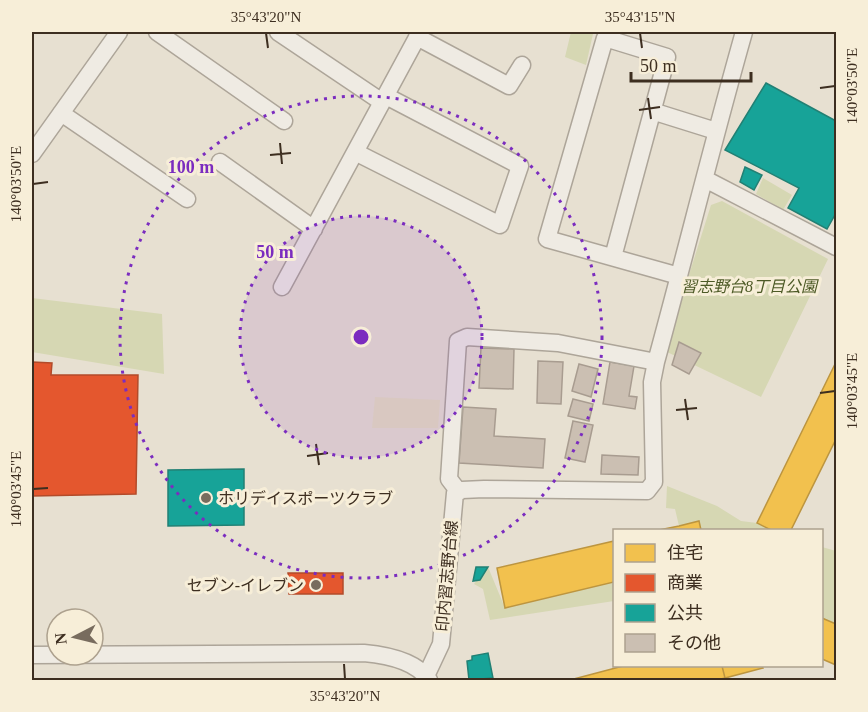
<svg xmlns="http://www.w3.org/2000/svg" width="868" height="712" font-family="'Times New Roman','Noto Sans JP',serif">
  <style>
    .farmland { fill: #e6dfc2 }
    .green { fill: #d6d7b3 }
    .homes { fill: #f2c14e; stroke: #bc9540; stroke-width: 1.5 }
    .shops { fill: #e4572e; stroke: #b24b2a; stroke-width: 1.5 }
    .public { fill: #17a398; stroke: #228074; stroke-width: 1.5 }
    .building { fill: #cbbfb2; stroke: #a89c90; stroke-width: 1.5 }
    .lines { fill: none; stroke-linecap: round; stroke-linejoin: round }
    .minor-casing { stroke: #ada599; stroke-width: 19 }
    .minor { stroke: #efebe3; stroke-width: 16 }
    .ticks { fill: none; stroke: #3d2e20; stroke-width: 2 }
    .ring { fill: none; stroke: #7b2cbf; stroke-width: 3; stroke-dasharray: 3 6 }
    .poi-dot { fill: #786c5e; stroke: #f7eed8; stroke-width: 2 }
    .labels { text-anchor: middle; dominant-baseline: central; stroke-width: 6; stroke-linejoin: round; paint-order: stroke }
    .park-label { font-size: 16px; font-style: italic; fill: #4d5a26; stroke: #f7eed8 }
    .poi-label { font-size: 16px; fill: #3d2e20; stroke: #f7eed8; text-anchor: start }
    .street-label { font-size: 16px; fill: #3d2e20; stroke: #f7eed8 }
    .centre { fill: #7b2cbf; stroke: #f7eed8; stroke-width: 3 }
    .ring-label { font-size: 18px; text-anchor: middle; font-weight: bold; fill: #7b2cbf; stroke: #f7eed8; stroke-width: 6; stroke-linejoin: round; paint-order: stroke }
    .neatline { fill: none; stroke: #3d2e20; stroke-width: 2 }
    .ticks-label { font-size: 15px; text-anchor: middle; fill: #3d2e20 }
  </style>
  <rect width="100%" height="100%" fill="#e7e0d1"/>
  <path class="farmland" d="M375,397L440,400L438,428H372Z"/>
  <path class="green" d="M571,32L593,34L586,65L565,57Z
    M763,178L792,195L783,210L756,194Z
    M722,201L828,259L761,397L665,351L711,205Z
    M32,298L162,314L164,374L32,352Z
    M667,486L717,506L741,521L757,523L771,530H701L698,522L679,526L675,509L666,508Z
    M822,547L836,551V624L822,618Z
    M488,567L505,608L614,582V601L490,620L483,589L474,584Z"/>
  <path class="homes" d="M836,362V439L791,530H771L757,523Z
    M699,521L701,530H659L679,526Z
    M614,541V582L505,608L497,568Z
    M822,618L836,624V665L822,659Z
    M623,666H722L725,678L717,680H570Z
    M722,666H762L763,668L725,678Z"/>
  <path class="shops" d="M32,362L52,363L51,375H138L136,494L32,496Z
    M288,573H343V594H289Z"/>
  <path class="public" d="M766,83L836,121V213L827,229L788,208L799,188L725,150Z
    M745,167L762,175L754,190L740,182Z
    M244,469V525L168,526V470Z
    M476,567H488L480,580L473,581Z
    M488,653L493,678L469,680L467,661L472,660V656Z"/>
  <path class="building" d="M679,342L701,353L689,374L672,365Z
    M481,348L514,349L513,389L479,388Z
    M538,361L563,362L561,404L537,403Z
    M610,362L634,366L629,396L637,397L635,409L603,404Z
    M579,364L598,369L591,397L572,391Z
    M573,399L593,404L589,421L568,416Z
    M463,407L496,409L494,436L545,439L543,468L459,463Z
    M573,421L593,425L585,462L565,458Z
    M602,455L639,457L638,475L601,474Z"/>
  <g class="lines">
    <g class="minor-casing">
      <path id="minor" d="M157,32L284,121
        M278,32L382,102
        M417,37L509,86L522,65
        M652,111L716,131
        M61,113L187,199
        M355,152L500,225L520,166L386,96
        M32,154L119,32
        M220,162L314,229
        M705,179L836,247
        M613,257L667,57L605,38L547,239L679,276
        M282,287L420,32
        M459,492L449,479L458,341L467,337L558,343L656,362
        M32,655L364,653C386,655 416,661 429,680
        M426,676L441,644L455,493L462,490L484,489L647,491L654,482L652,382L656,362C686,252 713,141 744,32"/>
    </g>
    <use href="#minor" class="minor"/>
  </g>
  <path class="ticks" d="M266,33L268,48M640,33L642,48M820,88L835,86M648,98L651,119M639,110L660,107M280,143L282,164M270,155L291,153M33,184L48,182M820,393L835,391M685,399L688,420M676,410L697,408M316,444L319,465M307,456L328,453M33,489L48,488M344,664L345,679"/>
  <circle cx="361" cy="337" r="121" fill="#7b2cbf" fill-opacity=".12"/>
  <g class="ring">
    <circle cx="361" cy="337" r="121"/>
    <circle cx="361" cy="337" r="241"/>
  </g>
  <g class="poi-dot">
    <circle cx="206" cy="498" r="6"/>
    <circle cx="316" cy="585" r="6"/>
  </g>
  <g class="labels">
    <g class="park-label">
      <text x="749" y="286">習志野台8丁目公園</text>
    </g>
    <g class="poi-label">
      <text x="218" y="498">ホリデイスポーツクラブ</text>
      <text x="304" y="585" text-anchor="end">セブン-イレブン</text>
    </g>
    <g class="street-label">
      <text transform="translate(447 576) rotate(-85)">印内習志野台線</text>
    </g>
  </g>
  <circle cx="361" cy="337" r="9" class="centre"/>
  <g class="ring-label">
    <text x="191" y="173">100 m</text>
    <text x="275" y="258">50 m</text>
  </g>
  <rect width="868" height="712" fill="none" stroke="#f7eed8" stroke-width="66"/>
  <rect x="613" y="529" width="210" height="138" fill="#f7eed8" stroke="#ada18e" stroke-width="1.5"/>
  <rect x="625" y="544" width="30" height="18" fill="#f2c14e" stroke="#ada18e" stroke-width="1.5"/>
  <text x="667" y="559" font-size="18" fill="#3d2e20">住宅</text>
  <rect x="625" y="574" width="30" height="18" fill="#e4572e" stroke="#ada18e" stroke-width="1.5"/>
  <text x="667" y="589" font-size="18" fill="#3d2e20">商業</text>
  <rect x="625" y="604" width="30" height="18" fill="#17a398" stroke="#ada18e" stroke-width="1.5"/>
  <text x="667" y="619" font-size="18" fill="#3d2e20">公共</text>
  <rect x="625" y="634" width="30" height="18" fill="#cbbfb2" stroke="#ada18e" stroke-width="1.5"/>
  <text x="667" y="649" font-size="18" fill="#3d2e20">その他</text>
  <g transform="translate(75 637) rotate(263)"><circle r="28" fill="#f7eed8" stroke="#ada18e" stroke-width="1.5"/>
  <path d="M0-4.5L10 22L0 15L-10 22Z" fill="#786c5e"/>
  <text y="-9" font-size="16" font-weight="bold" text-anchor="middle" fill="#3d2e20">N</text>
  </g>
  <path d="M631 72v9h120v-9" fill="none" stroke="#3d2e20" stroke-width="3"/>
  <text x="640" y="72" font-size="18" fill="#3d2e20" stroke="#f7eed8" stroke-width="4.5" paint-order="stroke">50 m</text>
  <rect x="33" y="33" width="802" height="646" class="neatline"/>
  <g class="ticks-label">
    <text x="266" y="22">35°43'20"N</text>
    <text x="640" y="22">35°43'15"N</text>
    <text transform="translate(852 86) rotate(-90)" y="5">140°03'50"E</text>
    <text transform="translate(16 184) rotate(-90)" y="5">140°03'50"E</text>
    <text transform="translate(852 391) rotate(-90)" y="5">140°03'45"E</text>
    <text transform="translate(16 489) rotate(-90)" y="5">140°03'45"E</text>
    <text x="345" y="701">35°43'20"N</text>
  </g>
</svg>
